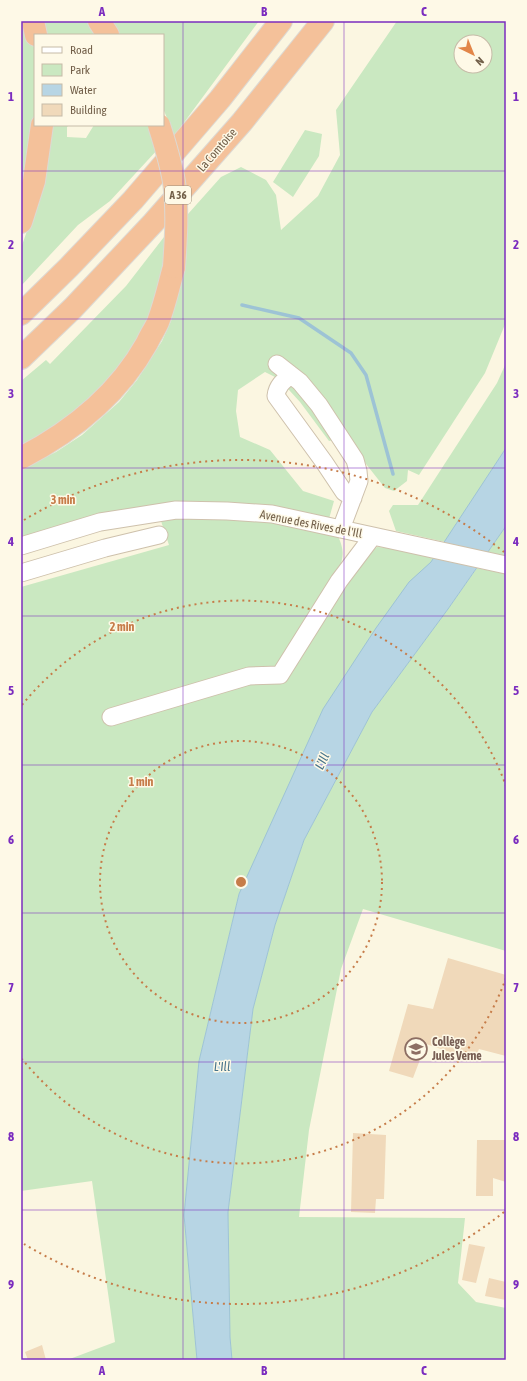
<svg xmlns="http://www.w3.org/2000/svg" width="527" height="1381" font-family="'Asap Condensed',sans-serif">
  <style>
    .green { fill: #cae8c1; fill-rule: evenodd }
    .water { fill: #b7d5e4; stroke: #9dc3d5 }
    .lines { fill: none; stroke-linecap: round; stroke-linejoin: round }
    .stream { stroke: #9dc3d5; stroke-width: 3.5 }
    .building { fill: #f0d9ba }
    .minor-casing { stroke: #cec1ac; stroke-width: 19 }
    .highway-casing { stroke: #ddd9d3; stroke-width: 24 }
    .minor { stroke: #fff; stroke-width: 17 }
    .highway { stroke: #f4c19a; stroke-width: 22 }
    .highway-bridge-casing { stroke: #ddd9d3; stroke-width: 24; stroke-linecap: butt }
    .highway-bridge { stroke: #f4c19a; stroke-width: 22 }
    .grid { fill: none; stroke: #7b2cbf; stroke-width: 1; stroke-opacity: 0.55 }
    .ring { fill: none; stroke: #c67c49; stroke-width: 2; stroke-dasharray: 2 4 }
    .labels { text-anchor: middle; dominant-baseline: central; stroke-width: 3; stroke-linejoin: round; paint-order: stroke }
    .shield { fill: #fef9e7; stroke: #9c8d78; stroke-width: 1 }
    .shield-label { font-size: 11px; font-weight: bold; fill: #725f49 }
    .street-label { font-size: 12px; fill: #725f49; stroke: #fef9e7 }
    .education-label { font-size: 12px; font-weight: bold; fill: #785e54; stroke: #fef9e7; text-anchor: start }
    .water-label { font-size: 13px; font-style: italic; fill: #47748b; stroke: #fef9e7 }
    .centre { fill: #c67c49; stroke: #fef9e7; stroke-width: 2 }
    .ring-label { font-size: 12px; text-anchor: middle; font-weight: bold; fill: #c67c49; stroke: #fef9e7; stroke-width: 3; stroke-linejoin: round; paint-order: stroke }
    .neatline { fill: none; stroke: #7b2cbf; stroke-width: 1.5 }
    .grid-label { font-size: 13px; text-anchor: middle; font-weight: bold; fill: #7b2cbf }
  </style>
  <rect width="100%" height="100%" fill="#fbf6e1"/>
  <path class="green" d="M21,21H259L174,136L163,108V35H35V125H69L67,127V137L86,138L94,125H151L159,148L110,201L78,225L21,286V248L33,214L21,199Z
    M397,21H506V322L485,373L419,475L408,470L407,481L394,491L385,488L366,464L357,447L347,437L329,441L300,402L279,379L265,372L238,390L236,411L240,437L270,450L303,491L334,501L325,533L338,536C344,550 344,555 339,570L362,560L377,547L392,548L435,558L239,894L199,1061L184,1215L197,1360H67L115,1342L92,1181L21,1191V587L169,545L156,506L101,515L31,534L21,538V469L56,452L82,435L119,402L137,380L162,341L171,321L186,262L188,214L221,177L241,167L266,180L276,195L281,230L318,196L340,155L336,110ZM461,42H485V66H461Z
    M305,130L322,134L319,156L293,197L273,182Z
    M171,228L168,263L146,329L97,398L21,450V381L46,360L50,364L126,286Z
    M506,363V448L445,542L396,531L389,511L393,505H418L497,383Z
    M506,526V556L488,552Z
    M477,568L506,574V951L363,909L341,969L309,1130L299,1217L465,1218L458,1283L476,1302L506,1308V1360H232L230,1337L228,1212L253,1009L275,925L304,840L372,712L448,609Z"/>
  <path class="water" d="M506,448V526L448,609L372,712L304,840L275,925L253,1009L228,1212L230,1337L232,1360H197L184,1215L199,1061L239,894L323,709L376,628L409,582L431,562Z"/>
  <g class="lines">
    <path class="stream" d="M242,305L299,318L351,353L366,375L393,474"/>
  </g>
  <path class="building" d="M448,958L506,975V1056L479,1049L474,1060L426,1044L413,1078L389,1071L408,1004L433,1009Z
    M353,1133L386,1135L384,1199H376L375,1213L351,1212Z
    M477,1140H506V1182L493,1178V1196H476Z
    M469,1244L485,1247L476,1283L462,1280Z
    M489,1278L506,1282V1300L485,1296Z
    M42,1345L46,1360H28L25,1352Z"/>
  <g class="lines">
    <g class="minor-casing">
      <path id="minor" d="M277,364L300,382L319,405L355,460L358,471L359,481L341,529
        M291,375C283,381 277,386 276,396L324,462L344,492L353,498
        M21,546L100,522L176,510L227,511L272,514L506,565
        M21,573L105,548L159,535
        M111,717L249,676L280,675L339,581L373,536"/>
    </g>
    <g class="highway-casing">
      <path id="highway" d="M33,21L36,35
        M99,21L108,35
        M21,222L34,181L42,125
        M21,314L69,267L133,200L220,99L281,21
        M21,358L73,308L153,223L242,122L323,21
        M21,458C73,431 118,395 147,343C150,336 155,329 158,322C165,304 169,285 174,267"/>
    </g>
    <use href="#minor" class="minor"/>
    <use href="#highway" class="highway"/>
    <g class="highway-bridge-casing">
      <path id="highway-bridge" d="M159,125C165,144 171,163 174,182C178,210 176,239 174,267"/>
    </g>
    <use href="#highway-bridge" class="highway-bridge"/>
  </g>
  <path class="grid" d="M183,21V1360M344,21V1360M21,171H506M21,319H506M21,468H506M21,616H506M21,765H506M21,913H506M21,1062H506M21,1210H506"/>
  <g class="ring">
    <circle cx="241" cy="882" r="141"/>
    <path d="M506 978A282 282 0 0 1 22 1059M22 705A282 282 0 0 1 506 786"/>
    <path d="M504 1212A422 422 0 0 1 24 1244M24 520A422 422 0 0 1 504 552"/>
  </g>
  <defs>
    <g id="school-ring" transform="scale(1.15)"><circle r="9.5" fill="#fef9e7" stroke="#8d6e63" stroke-width="1.5"/><path d="M0-5L7-2L0 1L-7-2ZM-4 1L0 2.5L4 1V4Q0 6-4 4Z" fill="#8d6e63"/></g>
  </defs>
  <g fill-rule="evenodd">
    <use href="#school-ring" x="416" y="1049"/>
  </g>
  <g class="labels">
    <rect class="shield" x="165" y="186" width="26" height="18" rx="3"/>
    <g class="shield-label">
      <text x="178" y="195">A 36</text>
    </g>
    <g class="street-label">
      <text transform="translate(217 150) rotate(-49)">La Comtoise</text>
      <text transform="translate(311 524) rotate(11)">Avenue des Rives de l'Ill</text>
    </g>
    <g class="education-label">
      <text x="432" y="1042">Collège<tspan x="432" dy="14">Jules Verne</tspan></text>
    </g>
    <g class="water-label">
      <text transform="translate(322 761) rotate(-64)">L'Ill</text>
      <text x="222" y="1066">L'Ill</text>
    </g>
  </g>
  <circle cx="241" cy="882" r="6" class="centre"/>
  <g class="ring-label">
    <text x="63" y="504">3 min</text>
    <text x="122" y="631">2 min</text>
    <text x="141" y="786">1 min</text>
  </g>
  <rect width="527" height="1381" fill="none" stroke="#fef9e7" stroke-width="44"/>
  <rect x="34" y="34" width="130" height="92" fill="#fef9e7" stroke="#c6bba8"/>
  <rect x="42" y="47" width="20" height="6" fill="#ffffff" stroke="#c6bba8"/>
  <text x="70" y="54" font-size="12" fill="#725f49">Road</text>
  <rect x="42" y="64" width="20" height="12" fill="#cae8c1" stroke="#c6bba8"/>
  <text x="70" y="74" font-size="12" fill="#725f49">Park</text>
  <rect x="42" y="84" width="20" height="12" fill="#b7d5e4" stroke="#c6bba8"/>
  <text x="70" y="94" font-size="12" fill="#725f49">Water</text>
  <rect x="42" y="104" width="20" height="12" fill="#f0d9ba" stroke="#c6bba8"/>
  <text x="70" y="114" font-size="12" fill="#725f49">Building</text>
  <g transform="translate(473 54) rotate(137)"><circle r="19" fill="#fef9e7" stroke="#c6bba8"/>
  <path d="M0-3L7 15L0 10L-7 15Z" fill="#e28649"/>
  <text y="-6" font-size="11" font-weight="bold" text-anchor="middle" fill="#725f49">N</text>
  </g>
  <rect x="22" y="22" width="483" height="1337" class="neatline"/>
  <g class="grid-label">
    <text x="102" y="16">A</text>
    <text x="264" y="16">B</text>
    <text x="424" y="16">C</text>
    <text x="11" y="101">1</text>
    <text x="516" y="101">1</text>
    <text x="11" y="249">2</text>
    <text x="516" y="249">2</text>
    <text x="11" y="398">3</text>
    <text x="516" y="398">3</text>
    <text x="11" y="546">4</text>
    <text x="516" y="546">4</text>
    <text x="11" y="695">5</text>
    <text x="516" y="695">5</text>
    <text x="11" y="844">6</text>
    <text x="516" y="844">6</text>
    <text x="11" y="992">7</text>
    <text x="516" y="992">7</text>
    <text x="11" y="1141">8</text>
    <text x="516" y="1141">8</text>
    <text x="11" y="1289">9</text>
    <text x="516" y="1289">9</text>
    <text x="102" y="1375">A</text>
    <text x="264" y="1375">B</text>
    <text x="424" y="1375">C</text>
  </g>
</svg>
